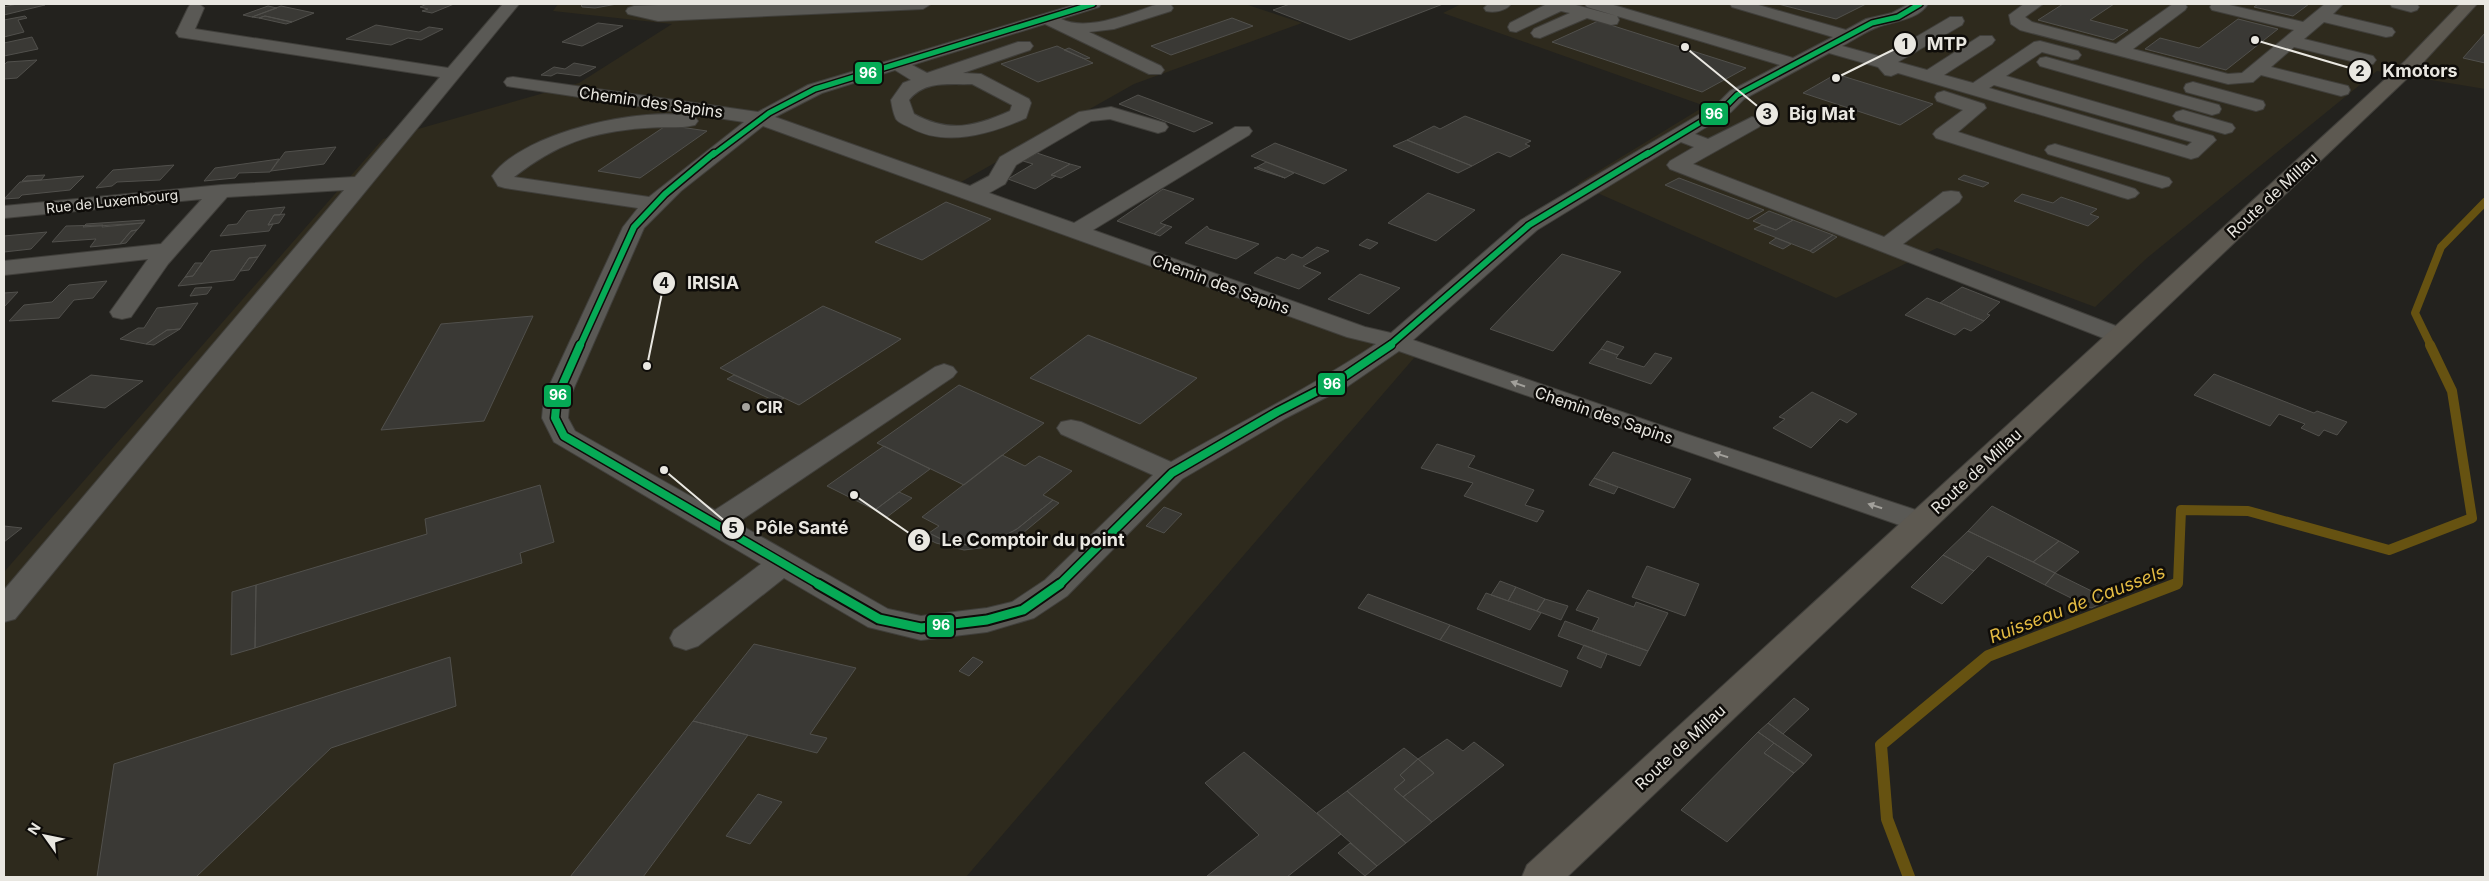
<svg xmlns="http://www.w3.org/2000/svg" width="2489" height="881" font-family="Inter,sans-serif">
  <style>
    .built { fill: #2e2a1d }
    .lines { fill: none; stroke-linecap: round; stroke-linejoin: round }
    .stream-far2 { stroke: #665211; stroke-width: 8 }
    .stream-far1 { stroke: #665211; stroke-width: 10 }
    .stream { stroke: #665211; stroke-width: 12 }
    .building { fill: #3a3935; stroke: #51504c }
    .minor-casing { stroke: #403f3b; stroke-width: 2 }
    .major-casing { stroke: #403f3b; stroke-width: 2 }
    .minor { fill: #5a5955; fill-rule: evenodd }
    .major { fill: #5d5951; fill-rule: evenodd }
    .bus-1-far3-casing { stroke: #0e0c09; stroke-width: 8 }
    .bus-1-far2-casing { stroke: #0e0c09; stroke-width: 9 }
    .bus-1-far1-casing { stroke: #0e0c09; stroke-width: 11 }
    .bus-1-casing { stroke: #0e0c09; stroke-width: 13 }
    .bus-1-far3 { stroke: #06aa56; stroke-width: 5 }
    .bus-1-far2 { stroke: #06aa56; stroke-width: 6 }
    .bus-1-far1 { stroke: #06aa56; stroke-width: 8 }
    .bus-1 { stroke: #06aa56; stroke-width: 9 }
    .oneway { fill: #a2a09b }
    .poi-dot { fill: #a4a29d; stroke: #0e0c09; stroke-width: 2 }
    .labels { text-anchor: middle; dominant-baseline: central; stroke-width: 5; stroke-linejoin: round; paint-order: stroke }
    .far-street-label { font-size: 14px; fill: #e9e7e1; stroke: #0e0c09 }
    .street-label { font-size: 16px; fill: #e9e7e1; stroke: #0e0c09 }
    .poi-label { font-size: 16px; font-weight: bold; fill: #e9e7e1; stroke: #0e0c09; text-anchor: start }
    .water-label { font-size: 18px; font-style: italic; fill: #e3bb43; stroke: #0e0c09 }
    .leader { fill: none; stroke: #e9e7e1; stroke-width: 2 }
    .callout-dot { fill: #e9e7e1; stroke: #0e0c09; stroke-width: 2 }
    .mark-label { font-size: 15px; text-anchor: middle; font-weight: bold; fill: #111 }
    .callout-label { font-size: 18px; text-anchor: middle; font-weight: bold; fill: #e9e7e1; stroke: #0e0c09; stroke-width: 5; stroke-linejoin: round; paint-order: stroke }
    .line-badge { stroke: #0e0c09; stroke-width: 2 }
    .badge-label { font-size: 14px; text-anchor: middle; font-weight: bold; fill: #fff }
  </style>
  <rect width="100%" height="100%" fill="#23221e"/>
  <path class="built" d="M558,4H1245L1302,23L1134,84L961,182L1420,351L966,877H4V572L383,139L579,83L672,24L553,11Z
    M1461,4H2485V89L2377,71L2147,258L2095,307L1937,248L1836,298L1577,184L1705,106L1443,13Z"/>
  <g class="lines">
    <path class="stream-far2" d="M2431,346L2415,313L2441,247L2485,202"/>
    <path class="stream-far1" d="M2173,585L2178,583L2181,510L2248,511L2389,550L2472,518L2452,391L2430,345"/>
    <path class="stream" d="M1909,877L1887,819L1881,745L1988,656L2176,584"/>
  </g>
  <path class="building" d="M17,4H43L45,5L4,15V7Z
    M427,4H454L432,13L422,11L428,9L420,7Z
    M581,4H617L595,8L582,7Z
    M1290,4H1443L1350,40L1273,10Z
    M1778,4H1866L1836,19Z
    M2063,4H2114L2090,20L2128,30L2113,40L2038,20Z
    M2258,4H2309L2293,16L2254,7Z
    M268,6L277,8L252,17L243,15Z
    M281,6L314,13L292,22L265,16L259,18L252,17Z
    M25,16L27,18L18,20L24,32L4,37V20Z
    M265,16L292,22L286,24L259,18Z
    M1232,18L1253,26L1171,55L1151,46Z
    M2238,19L2278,29L2226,70L2145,49L2160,38L2199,48Z
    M1598,21L1746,68L1702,92L1552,42Z
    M598,23L623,26L582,46L562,42Z
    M376,25L419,32L429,27L443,29L421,40L408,38L391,45L346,39Z
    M2485,33V63L2463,58Z
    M32,37L38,49L4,56V43Z
    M1057,46L1093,63L1038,82L1001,64Z
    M1069,48L1090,58L1085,59L1064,50Z
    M37,60L17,78L4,79V65L7,62Z
    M574,63L596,67L580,76L557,73L551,76L541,75L554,67L565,69Z
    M1836,74L1933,104L1900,125L1803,93Z
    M1138,95L1213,123L1194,132L1119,104Z
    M1465,116L1531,141L1525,144L1530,146L1510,157L1498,152L1472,166L1407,140L1434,126L1440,129Z
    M667,125L707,131L640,178L598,171Z
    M1407,140L1472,166L1458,173L1393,146Z
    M1275,143L1347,170L1324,184L1251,156Z
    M336,147L324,164L271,171L285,152Z
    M1037,153L1070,164L1051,175L1056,176L1035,189L1008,179L1033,164L1023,161Z
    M279,159L270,172L239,173L235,178L204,181L215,168Z
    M1266,162L1294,173L1285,178L1257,167Z
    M1070,164L1081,167L1061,178L1051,175Z
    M174,165L160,180L117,182L112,186L96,188L113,170Z
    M1257,167L1272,173L1285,178L1254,168Z
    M45,175L41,180L22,181L27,176Z
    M1964,175L1989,183L1983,187L1958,179Z
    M84,176L70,190L22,195L19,198L4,199L20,182Z
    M1679,178L1764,210L1748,219L1665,185Z
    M1163,189L1194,199L1160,223L1166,225L1154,234L1117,221Z
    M1428,193L1475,210L1436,241L1388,223Z
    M2022,194L2053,203L2061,197L2097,209L2090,214L2099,217L2088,226L2014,201Z
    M946,202L991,219L922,260L875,242Z
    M285,207L280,215H274L268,225L273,224L269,231L220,236L228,225L237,224L247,211Z
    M1769,211L1793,220L1776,230L1753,221Z
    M285,214L279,223L268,225L274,215Z
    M145,220L143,223L83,227L86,224Z
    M1793,220L1833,235L1810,251L1754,229L1762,225L1776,230Z
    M143,223L137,230L131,231L120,244L90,247L96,239L52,242L66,226L103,225L102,227Z
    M1166,225L1172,227L1160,236L1154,234Z
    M1207,226L1209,229L1259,244L1236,259L1185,243Z
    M137,230L126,243L120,244L131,231Z
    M47,232L31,249L4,252V236Z
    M1833,235L1837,237L1813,253L1810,251Z
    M1776,238L1791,244L1783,249L1769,243Z
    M1367,239L1378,243L1370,249L1359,245Z
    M266,245L258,257L249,258L234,280L178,286L185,277L193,276L211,251Z
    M1317,247L1329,251L1303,266L1321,273L1299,289L1254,273L1277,257L1285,260L1292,254L1302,258Z
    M1562,254L1621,272L1553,351L1490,329Z
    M258,257L249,270L240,271L249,258Z
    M195,263H202L193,276L185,277Z
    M1360,274L1400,288L1369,314L1328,299Z
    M107,281L93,298L74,300L59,318L9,321L24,305L52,302L69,285Z
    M212,287L207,294L190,296L195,288Z
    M1962,287L2000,302L1987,314L1990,315L1984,321L1940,303Z
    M18,292L4,307V293Z
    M1927,298L1940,303L1984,321L1971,331L1964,328L1955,335L1905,315Z
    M198,303L180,329L167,330L146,344L120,339L138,328H144L157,308Z
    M823,306L901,339L799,405L720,368Z
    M533,316L484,421L381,430L441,324Z
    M180,329L154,345L146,344L167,330Z
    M1088,335L1197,378L1140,424L1030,378Z
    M1607,341L1624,347L1618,355L1601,349Z
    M1601,349L1618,355L1616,358L1644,367L1655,353L1672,358L1651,384L1589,363Z
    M2214,374L2314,413L2317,411L2347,422L2337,435L2324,430L2319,436L2301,428L2305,424L2279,414L2270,426L2194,395Z
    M91,375L143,381L105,408L52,401Z
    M734,375L784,398L777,402L727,379Z
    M959,385L1044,423L964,485L877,443Z
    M1812,392L1857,414L1847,423L1840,419L1811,448L1773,428L1785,419L1779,417Z
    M1437,444L1475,456L1468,467L1534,490L1525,505L1544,511L1537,522L1464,496L1473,483L1421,468Z
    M884,446L930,469L875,510L827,486Z
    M1613,452L1691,479L1674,508L1594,478Z
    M1002,455L1025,466L1039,456L1072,471L1043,495L1053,500L1017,529L994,541L966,545L941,539L929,533L939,526L922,517Z
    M1594,478L1618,487L1614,494L1589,485Z
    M540,485L554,542L520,553L522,563L255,648L256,585L427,534L425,519Z
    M899,492L912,498L887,517L875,510Z
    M1053,500L1059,503L1023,533L1019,547L997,546L964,550L936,543L924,537L929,533L941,539L966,545L994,541L1017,529Z
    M1992,506L2059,541L2033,562L1968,531Z
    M1164,507L1182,514L1164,533L1146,526Z
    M4,526L22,528L4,542Z
    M1968,531L2033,562L2055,573L2045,585L1988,556L1974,571L1943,555Z
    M2059,541L2079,552L2055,573L2033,562Z
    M1943,555L1974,571L1942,604L1911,587Z
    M1647,566L1699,584L1685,616L1632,597Z
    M2055,573L2110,600L2091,608L2045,585Z
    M1500,581L1516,587L1508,601L1491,595Z
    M256,585L255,648L231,655L232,592Z
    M1516,587L1545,599L1537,611L1508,601Z
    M1588,590L1634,607L1636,602L1668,613L1648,651L1592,631L1599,618L1576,610Z
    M1486,593L1537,611L1541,613L1530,630L1477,609Z
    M1368,594L1450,625L1440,640L1358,608Z
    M1545,599L1568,606L1561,620L1537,611Z
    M1565,621L1592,631L1648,651L1640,666L1558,636Z
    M1450,625L1568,671L1561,687L1440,640Z
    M754,644L856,668L810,734L827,738L817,753L693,721Z
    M1584,645L1607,654L1601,668L1577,658Z
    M450,657L456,706L331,748L196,877H97L114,764Z
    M973,657L983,662L969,676L959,671Z
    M1794,698L1809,709L1783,734L1768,723Z
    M693,721L748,735L643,877H570Z
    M1768,723L1812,755L1804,764L1758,732Z
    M1758,732L1774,743L1764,753L1794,773L1727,842L1681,810Z
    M1447,739L1463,751L1474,742L1504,765L1432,822L1403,797L1434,773L1418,759Z
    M1774,743L1804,764L1794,773L1764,753Z
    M1404,748L1418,759L1400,775L1405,780L1394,789L1432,822L1406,843L1347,791Z
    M1244,752L1341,834L1287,877L1207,876L1259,835L1205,783Z
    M1418,759L1434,773L1403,797L1394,789L1405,780L1400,775Z
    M1347,791L1406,843L1377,866L1317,813Z
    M758,794L782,802L750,844L726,836Z
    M1350,843L1377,866L1365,876L1338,853Z"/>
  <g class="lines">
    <g class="minor-casing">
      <path id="minor" d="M199,4L204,8L195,29L448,68L503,4H519L15,619L4,622V590L344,190L227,197L168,264L131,317L122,319L113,317L110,312L148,259L4,275V261L161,244L202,199L4,218V206L221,185L355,177L440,77L179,37L176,33L188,8L190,5Z
        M681,4H785L784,5L931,4L923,9L658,21L628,14L626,11L628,8L634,6Z
        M1077,4H1101L1099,7L1061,19C1084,30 1117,18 1141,10C1150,7 1160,2 1171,5L1173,8L1171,11L1114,29L1089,32L1161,66L1164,70L1161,74H1149L1045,24L912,65L927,73L1018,42H1030L1033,46L1030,50L963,73L981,74L1029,99L1031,103L1026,118C991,134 945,148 909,127C905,125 899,123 896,119C893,113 892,106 891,100L903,83L911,80L895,70L822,93L775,117L970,186L989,176L1000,157L1079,112L1111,107L1165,123L1168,127L1165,131L1158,133L1110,119L1091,121L1016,165L1005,184L989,193L1074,223L1235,127H1249L1252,131L1249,135L1093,230L1365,327L1391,333L1521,220L1717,104L1730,91L1780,65L1587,7L1585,4H1610L1793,58L1833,37L1732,7L1730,4H1755L1846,30L1866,19L1892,13L1909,4H1928C1918,20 1894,21 1878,27C1866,31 1854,40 1842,46L1882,57L1950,17H1962L1964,21L1962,25L1898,62L1927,70L1980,36H1992L1995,40L1992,44L1944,75L1973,83L2034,42L2040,41L2078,51L2081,55L2078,59L2072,60L2042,52L2006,76L2213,136L2216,140L2198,157L2191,159L1898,73L1891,76L1885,75L1878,67L1829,53L1744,99L1731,112L1695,134L1708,139L1752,117L1759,119L1762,123L1759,127L1693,164L1884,237L1943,192L1951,191L1959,192L1962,197L1959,202L1903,244L2129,331L2132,336L2129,341L2120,343L2111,341L1670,169L1667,165L1670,161L1694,147L1681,142L1537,230L1413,340L1686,434L1931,515L1936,522L1931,529L1921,532L1911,529L1399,351L1348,386L1286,418L1182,479L1067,596L1034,618L987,632L921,640L868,627L784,578L698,646L686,650L674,646L670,638L674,630L761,564L554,442L542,418L544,397L623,227L638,208L505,188L498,186L492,176C522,132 645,105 695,117L698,121L695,125C679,129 661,126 645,128C590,132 557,144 514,177L649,197L744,122L513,87L507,86L504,82L507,78L513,77L758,112L808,85ZM972,84L1012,105L1010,111C974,127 949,133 914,114L909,100C925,80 949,85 972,84ZM1994,85L2192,142L2187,146L1989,88ZM763,126L1347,337L1376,344C1310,388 1239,423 1171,462L1081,422L1071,420L1061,422L1057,428L1061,434L1153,475L1045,580L1012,602L987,608L921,616L888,609L737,523L953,377L957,372L953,367L944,364L935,367L715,510L575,431L568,418L570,397L644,228L681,191Z
        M1488,4H1511C1506,11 1494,13 1486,11L1484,8Z
        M1547,4H1572L1617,16L1619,20L1617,24L1611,25L1587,18L1540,38L1534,37L1531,33L1534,29L1570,13L1561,11L1516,32L1510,31L1508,27L1510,23Z
        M2024,4H2043L2025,17L2032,22L2116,44L2173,4H2185L2187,7L2185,10L2133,49L2228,74L2242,73L2294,30L2212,10L2210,7L2212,4H2225L2303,22L2325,4H2343L2333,14L2392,28L2395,32L2392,36L2386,37L2324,22L2304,39L2373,56L2376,60L2373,64L2367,65L2294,47L2271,67L2348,86L2350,90L2348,94L2341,96L2261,75L2253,82L2228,84L2020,30L2011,24L2009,15Z
        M2390,4H2417L2419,7L2417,10L2411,12L2392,7Z
        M2046,57L2219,105L2221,109L2219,113L2212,115L2040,66L2037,62L2040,58Z
        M2193,82L2263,101L2265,105L2263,109L2256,111L2186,92L2184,88L2186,84Z
        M1944,91L1984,104L1986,108L1958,132L2135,189L2139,193L2135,197L2128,199L2121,197L1936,138L1933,134L1936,130L1963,110L1937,101L1935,97L1937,93Z
        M2183,110L2232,124L2235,128L2232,132L2225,134L2176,120L2173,116L2176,112Z
        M2055,144L2169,178L2172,182L2169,186L2162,188L2048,154L2045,150L2048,146Z"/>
    </g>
    <g class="major-casing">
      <path id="major" d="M2460,4H2477L2417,69L1567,877H1522L1527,865L2405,61Z"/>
    </g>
    <use href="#minor" class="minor"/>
    <use href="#major" class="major"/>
    <g class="bus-1-far3-casing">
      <path id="bus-1-far3" d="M713,155L769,113L815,89L1093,4
        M1646,155L1724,108L1737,95L1872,23L1898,17L1920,4"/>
    </g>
    <g class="bus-1-far2-casing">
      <path id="bus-1-far2" d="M580,346L634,227L665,194L714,153
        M1389,346L1529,225L1648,153"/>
    </g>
    <g class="bus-1-far1-casing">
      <path id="bus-1-far1" d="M580,345L557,397L555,418L564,436L820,585
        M1059,585L1172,473L1277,412L1339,380L1391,345"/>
    </g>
    <g class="bus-1-casing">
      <path id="bus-1" d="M818,584L879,619L921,628L987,620L1023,610L1060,584"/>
    </g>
    <use href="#bus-1-far3" class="bus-1-far3"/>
    <use href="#bus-1-far2" class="bus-1-far2"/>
    <use href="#bus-1-far1" class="bus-1-far1"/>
    <use href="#bus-1" class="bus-1"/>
  </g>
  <defs><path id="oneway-solid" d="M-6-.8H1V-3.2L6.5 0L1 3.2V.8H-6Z" transform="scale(1.25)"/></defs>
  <g class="oneway">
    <use href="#oneway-solid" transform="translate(1518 384) rotate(-161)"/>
    <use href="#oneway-solid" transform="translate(1721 455) rotate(-162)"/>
    <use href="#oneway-solid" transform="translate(1875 506) rotate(-162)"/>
  </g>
  <circle class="poi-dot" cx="746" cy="407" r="5"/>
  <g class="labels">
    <g class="far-street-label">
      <text transform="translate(112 201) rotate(-6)">Rue de Luxembourg</text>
    </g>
    <g class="street-label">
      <text transform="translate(651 102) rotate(8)">Chemin des Sapins</text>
      <text transform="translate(2272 195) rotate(-43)">Route de Millau</text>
      <text transform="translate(1221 284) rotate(20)">Chemin des Sapins</text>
      <text transform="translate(1604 415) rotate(19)">Chemin des Sapins</text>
      <text transform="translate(1976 471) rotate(-43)">Route de Millau</text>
      <text transform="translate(1680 747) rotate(-43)">Route de Millau</text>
    </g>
    <g class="poi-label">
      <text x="756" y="407">CIR</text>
    </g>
    <g class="water-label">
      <text transform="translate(2077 604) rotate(-21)">Ruisseau de Caussels</text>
    </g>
  </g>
  <path class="leader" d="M1836 78L1905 44M2255 40L2360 71M1685 47L1767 114M647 366L664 283M664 470L733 528M854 495L919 540"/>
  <g class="callout-dot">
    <circle cx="1836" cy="78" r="5"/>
    <circle cx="2255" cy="40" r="5"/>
    <circle cx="1685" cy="47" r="5"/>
    <circle cx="647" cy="366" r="5"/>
    <circle cx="664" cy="470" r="5"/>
    <circle cx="854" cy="495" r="5"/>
    <circle cx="1905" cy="44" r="12"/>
    <circle cx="2360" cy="71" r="12"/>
    <circle cx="1767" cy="114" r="12"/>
    <circle cx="664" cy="283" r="12"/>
    <circle cx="733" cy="528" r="12"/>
    <circle cx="919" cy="540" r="12"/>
  </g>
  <g class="mark-label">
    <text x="1905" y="49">1</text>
    <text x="2360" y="76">2</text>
    <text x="1767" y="119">3</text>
    <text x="664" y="288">4</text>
    <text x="733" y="533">5</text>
    <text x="919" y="545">6</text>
  </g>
  <g class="callout-label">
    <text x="1947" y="50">MTP</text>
    <text x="2420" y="77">Kmotors</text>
    <text x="1822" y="120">Big Mat</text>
    <text x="713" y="289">IRISIA</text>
    <text x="802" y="534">Pôle Santé</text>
    <text x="1033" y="546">Le Comptoir du point</text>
  </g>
  <g class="line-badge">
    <rect x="854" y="61" width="29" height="24" rx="5" fill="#06aa56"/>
    <rect x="1700" y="102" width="29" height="24" rx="5" fill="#06aa56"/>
    <rect x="1317" y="372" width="29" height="24" rx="5" fill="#06aa56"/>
    <rect x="543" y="384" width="29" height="24" rx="5" fill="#06aa56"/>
    <rect x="926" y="614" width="29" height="24" rx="5" fill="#06aa56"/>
  </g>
  <g class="badge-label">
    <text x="868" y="78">96</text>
    <text x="1714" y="119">96</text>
    <text x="1332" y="389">96</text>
    <text x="558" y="400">96</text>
    <text x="941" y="630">96</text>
  </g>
  <rect width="2489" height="881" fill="none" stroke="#e9e7e1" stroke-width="10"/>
  <g transform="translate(45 836) rotate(303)" stroke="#0e0c09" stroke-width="4" paint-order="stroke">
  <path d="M0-4L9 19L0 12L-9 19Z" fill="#e9e7e1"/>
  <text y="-8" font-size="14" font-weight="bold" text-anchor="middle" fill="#e9e7e1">N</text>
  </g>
</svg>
